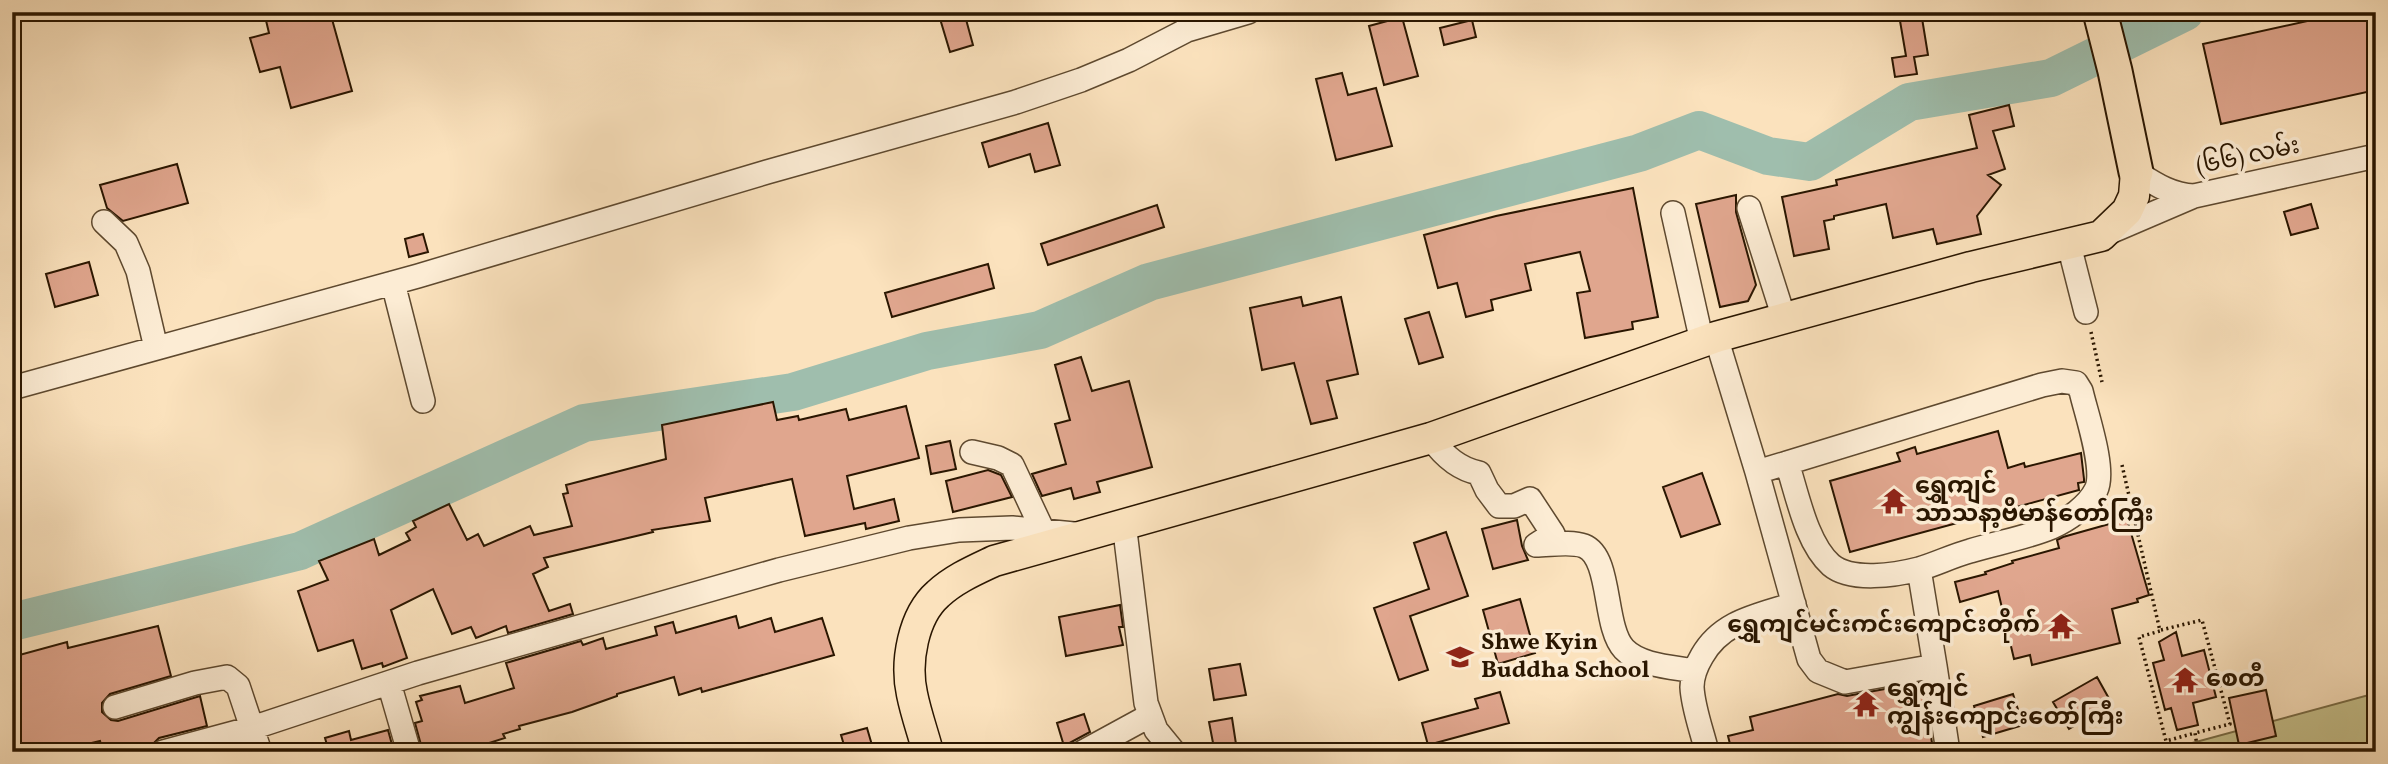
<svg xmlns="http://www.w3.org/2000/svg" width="2388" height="764" font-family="Vollkorn,'Noto Sans Myanmar',serif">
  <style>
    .green { fill: #c6c18c; stroke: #786c46; stroke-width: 2 }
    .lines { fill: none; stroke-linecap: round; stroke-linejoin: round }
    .river { stroke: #9fbead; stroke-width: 38 }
    .building { fill: #e0a68e; stroke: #2a1600; stroke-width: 2 }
    .minor-casing { stroke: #5e492f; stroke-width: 26 }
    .major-casing { stroke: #2a1600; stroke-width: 33 }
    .highway-casing { stroke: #2a1600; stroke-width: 37 }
    .path { stroke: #2a1600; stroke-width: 3.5; stroke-dasharray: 2 3.5; stroke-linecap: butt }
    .minor { stroke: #fcecd4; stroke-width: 23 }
    .major { stroke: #fbe2bd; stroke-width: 30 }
    .highway { stroke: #fbe2bd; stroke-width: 33 }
    .labels { text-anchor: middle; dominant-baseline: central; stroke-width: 7; stroke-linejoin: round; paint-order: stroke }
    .street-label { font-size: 24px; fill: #2a1600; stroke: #fcecd4 }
    .poi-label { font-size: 24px; font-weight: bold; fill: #2a1600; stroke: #fcecd4; text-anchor: start }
  </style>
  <rect width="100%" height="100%" fill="#fbe2bd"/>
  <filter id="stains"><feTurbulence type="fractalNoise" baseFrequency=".00286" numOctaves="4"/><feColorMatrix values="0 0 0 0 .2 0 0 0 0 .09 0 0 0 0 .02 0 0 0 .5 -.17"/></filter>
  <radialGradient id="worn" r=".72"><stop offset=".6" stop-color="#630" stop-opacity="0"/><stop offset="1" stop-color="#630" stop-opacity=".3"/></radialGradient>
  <path class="green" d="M2376,693V752H2159Z"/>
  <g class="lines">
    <path class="river" d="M12,622L300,551L584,423L793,392L927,351L1040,330L1149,282L1639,153L1699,130L1768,156L1810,162L1909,102L2051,78L2185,12"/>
  </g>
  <path class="building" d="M264,12H330L352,91L291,108L280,67L260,72L250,38L269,33Z
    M938,12H964L973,45L950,52Z
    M1921,12L1928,55L1914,57L1917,74L1895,77L1892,58L1906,56L1899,15Z
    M2348,12H2376V90L2221,124L2203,44Z
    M1402,17L1418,76L1384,85L1369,26Z
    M1472,20L1476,37L1444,45L1440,28Z
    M1342,73L1348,95L1376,88L1392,146L1336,160L1316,79Z
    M2009,105L2014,126L1993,131L2005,169L1988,175L2001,185L1977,216L1981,234L1937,244L1933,229L1893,238L1886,204L1834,216V219L1824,221L1829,249L1794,256L1782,197L1837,185L1836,180L1977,148L1969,115Z
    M1048,123L1060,165L1035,172L1030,154L989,167L982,143Z
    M177,164L188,203L123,221L107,208L100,185Z
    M1633,188L1658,317L1632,322L1633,329L1585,338L1577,293L1590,291L1580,252L1525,264L1531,290L1491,300L1493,310L1466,317L1457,283L1438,288L1424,235L1496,216Z
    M1736,195V212L1756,285L1748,301L1720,307L1696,204Z
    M2311,204L2318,228L2291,235L2284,212Z
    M1157,205L1164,227L1048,265L1041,244Z
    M423,234L428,252L409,257L405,239Z
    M89,262L98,295L55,307L46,274Z
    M988,264L994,288L892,317L885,293Z
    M1301,297L1303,306L1341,297L1358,374L1327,381L1337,418L1311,424L1294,363L1262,370L1250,308Z
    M1429,312L1443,357L1419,364L1405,319Z
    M1081,357L1092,391L1129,381L1152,467L1097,482L1100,492L1074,499L1071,488L1042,496L1032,474L1066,464L1055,424L1070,420L1055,365Z
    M773,402L777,420L798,416L799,420L846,409L849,420L906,406L919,458L847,476L854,509L894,499L899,521L866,529L865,523L805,536L792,479L705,498L710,521L652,530L653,532L544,558L548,567L533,574L549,611L570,604L573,614L508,633L506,626L476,638L471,627L452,634L433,589L391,610L407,658L383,667L382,663L362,669L353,640L318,651L298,591L328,580L319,561L374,539L379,555L410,540L406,533L416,527L413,521L449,504L467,540L478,534L484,546L530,526L534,535L572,526L563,494L568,493L566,485L666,459L662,425Z
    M1998,431L2008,468L2024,463L2025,467L2081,453L2084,479V482L2078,483L2079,490L1850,552L1830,481L1900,461L1897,453L1915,447L1917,454Z
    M950,441L956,469L931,474L926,446Z
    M988,470L1001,475L1012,497L953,512L946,481Z
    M1702,473L1720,524L1681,537L1663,487Z
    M2127,519L2149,595L2137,599L2138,602L2112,609L2120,643L2032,665L2030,655L2014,659L1998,591L1960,602L1955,582L1986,574L1985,572L2013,563L2012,561L2059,548L2057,540L2063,537Z
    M1517,520L1522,546L1528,560L1493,569L1482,529Z
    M1446,532L1468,596L1410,616L1428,670L1399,680L1374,608L1429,589L1414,543Z
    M1520,599L1535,653L1498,664L1483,610Z
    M1120,605L1123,627H1119L1123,645L1066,656L1059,617Z
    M736,616L739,628L771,618L775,632L822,618L834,655L702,692L701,688L679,695L674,677L617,694V696L572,712L519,726L520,729L503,734L505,738L486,744L455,752H423L415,723L422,721L416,702L422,700L420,696L460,686L465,703L514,688L506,663L581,641L583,645L603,638L606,649L657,635L655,627L673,622L676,633Z
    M158,626L171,676L110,694L102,703V712L111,720L118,721L200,696L207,726L159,738L150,747L131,752H103L100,741L54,752H17L12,732V713L19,712L12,687V657L67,642L68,648Z
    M2176,632L2182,656L2204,650L2216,697L2193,703L2198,725L2177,730L2171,708L2165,710L2153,663L2164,660L2159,642Z
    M1240,664L1246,695L1214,700L1209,669Z
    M2097,677L2112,704L2069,729L2053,702Z
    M1923,682L1932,743L1899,752H1732L1728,736L1753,730L1750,717L1838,694L1847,696Z
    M2266,690L2276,736L2239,745L2229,698Z
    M1500,692L1509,723L1428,745L1422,723L1478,708L1475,699Z
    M2013,694L2023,725L1983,737L1974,706Z
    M1084,714L1090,732L1064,746L1057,723Z
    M1232,718L1236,744L1214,748L1209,722Z
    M867,728L874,752H846L841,735Z
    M388,730L394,752H329L325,738L349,731L351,740Z"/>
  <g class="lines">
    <g class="minor-casing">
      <path id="minor" d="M2136,172C2155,184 2171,195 2194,196L2376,156
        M1749,208L1784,318
        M1673,213L1702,342
        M104,222L126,243L138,271L156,348
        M2110,232L2194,196
        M2069,245L2086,312
        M393,283L423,401
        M1716,337L1757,472L1809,659L1818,671L1845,682L1935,666L1948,752
        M12,388L418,276L767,172L1016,102L1081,80L1129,60L1187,30L1248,12
        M1431,438C1443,455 1458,469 1479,473L1487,490L1499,506H1514L1530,499L1553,534L1536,545
        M972,452L998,458L1012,465L1043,531
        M1757,472L1787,463L2042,385L2062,381L2076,383L2081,391C2086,413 2106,470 2096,490C2088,506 2068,520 2052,527C2026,538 1996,543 1970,551C1952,556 1936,564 1919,569C1896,575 1851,582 1831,565C1806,543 1797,493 1787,463
        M1124,523L1146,703L1156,730L1174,752
        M1536,545C1550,545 1571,541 1584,546C1612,557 1603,627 1624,649C1640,666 1673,667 1695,671
        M1919,569L1935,666
        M389,683L409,752
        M115,707L195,683L227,677L238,686L260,752
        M163,752L252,728L418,673L779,570L909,538L959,530L1012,528L1074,534
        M1083,752L1149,716
        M1707,752C1702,731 1693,708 1692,687C1692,677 1696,666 1702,656C1722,621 1757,616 1794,604"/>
    </g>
    <g class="major-casing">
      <path id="major" d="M928,752C923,733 916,714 912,694C905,662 913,616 938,594C954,579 975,570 994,561L1431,438L1716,337L1971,267L2101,236L2127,211L2134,196L2136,172"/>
    </g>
    <g class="highway-casing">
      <path id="highway" d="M2100,12L2115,71L2136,172"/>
    </g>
    <path class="path" d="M2091,332L2102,382
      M2122,465L2160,631L2139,637L2166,741L2195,733L2198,752
      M2161,630L2202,620L2230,724L2195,733"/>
    <use href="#minor" class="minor"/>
    <use href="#major" class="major"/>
    <use href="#highway" class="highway"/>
  </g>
  <defs>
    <g id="temple-bare" transform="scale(2.1)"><path d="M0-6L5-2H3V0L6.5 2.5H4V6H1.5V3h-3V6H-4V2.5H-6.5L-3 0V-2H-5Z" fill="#8f2418" stroke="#fcecd4" stroke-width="2.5" paint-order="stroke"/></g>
    <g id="school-bare" transform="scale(2.1)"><path d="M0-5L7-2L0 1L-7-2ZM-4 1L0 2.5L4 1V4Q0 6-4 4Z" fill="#8f2418" stroke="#fcecd4" stroke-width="2.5" paint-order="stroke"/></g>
  </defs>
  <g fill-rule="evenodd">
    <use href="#temple-bare" x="1894" y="501"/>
    <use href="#temple-bare" x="2061" y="626"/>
    <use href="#school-bare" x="1460" y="657"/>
    <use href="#temple-bare" x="2185" y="680"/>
    <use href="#temple-bare" x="1866" y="704"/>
  </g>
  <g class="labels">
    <g class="street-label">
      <text transform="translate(2248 157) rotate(-12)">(၆၆) လမ်း</text>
    </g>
    <g class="poi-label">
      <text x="1915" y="487">ရွှေကျင်<tspan x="1915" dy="28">သာသနာ့ဗိမာန်တော်ကြီး</tspan></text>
      <text x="2040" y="626" text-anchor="end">ရွှေကျင်မင်းကင်းကျောင်းတိုက်</text>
      <text x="1481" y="643">Shwe Kyin<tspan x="1481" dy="28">Buddha School</tspan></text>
      <text x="2206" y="680">စေတီ</text>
      <text x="1887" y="690">ရွှေကျင်<tspan x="1887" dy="28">ကျွန်းကျောင်းတော်ကြီး</tspan></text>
    </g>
  </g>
  <rect width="2388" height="764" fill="none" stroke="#fbe2bd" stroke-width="42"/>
  <rect x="14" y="14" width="2360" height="736" fill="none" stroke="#2a1600" stroke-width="3.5"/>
  <rect x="21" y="21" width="2346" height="722" fill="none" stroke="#2a1600" stroke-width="2"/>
  <rect width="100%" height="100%" filter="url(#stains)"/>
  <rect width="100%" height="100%" fill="url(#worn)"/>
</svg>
